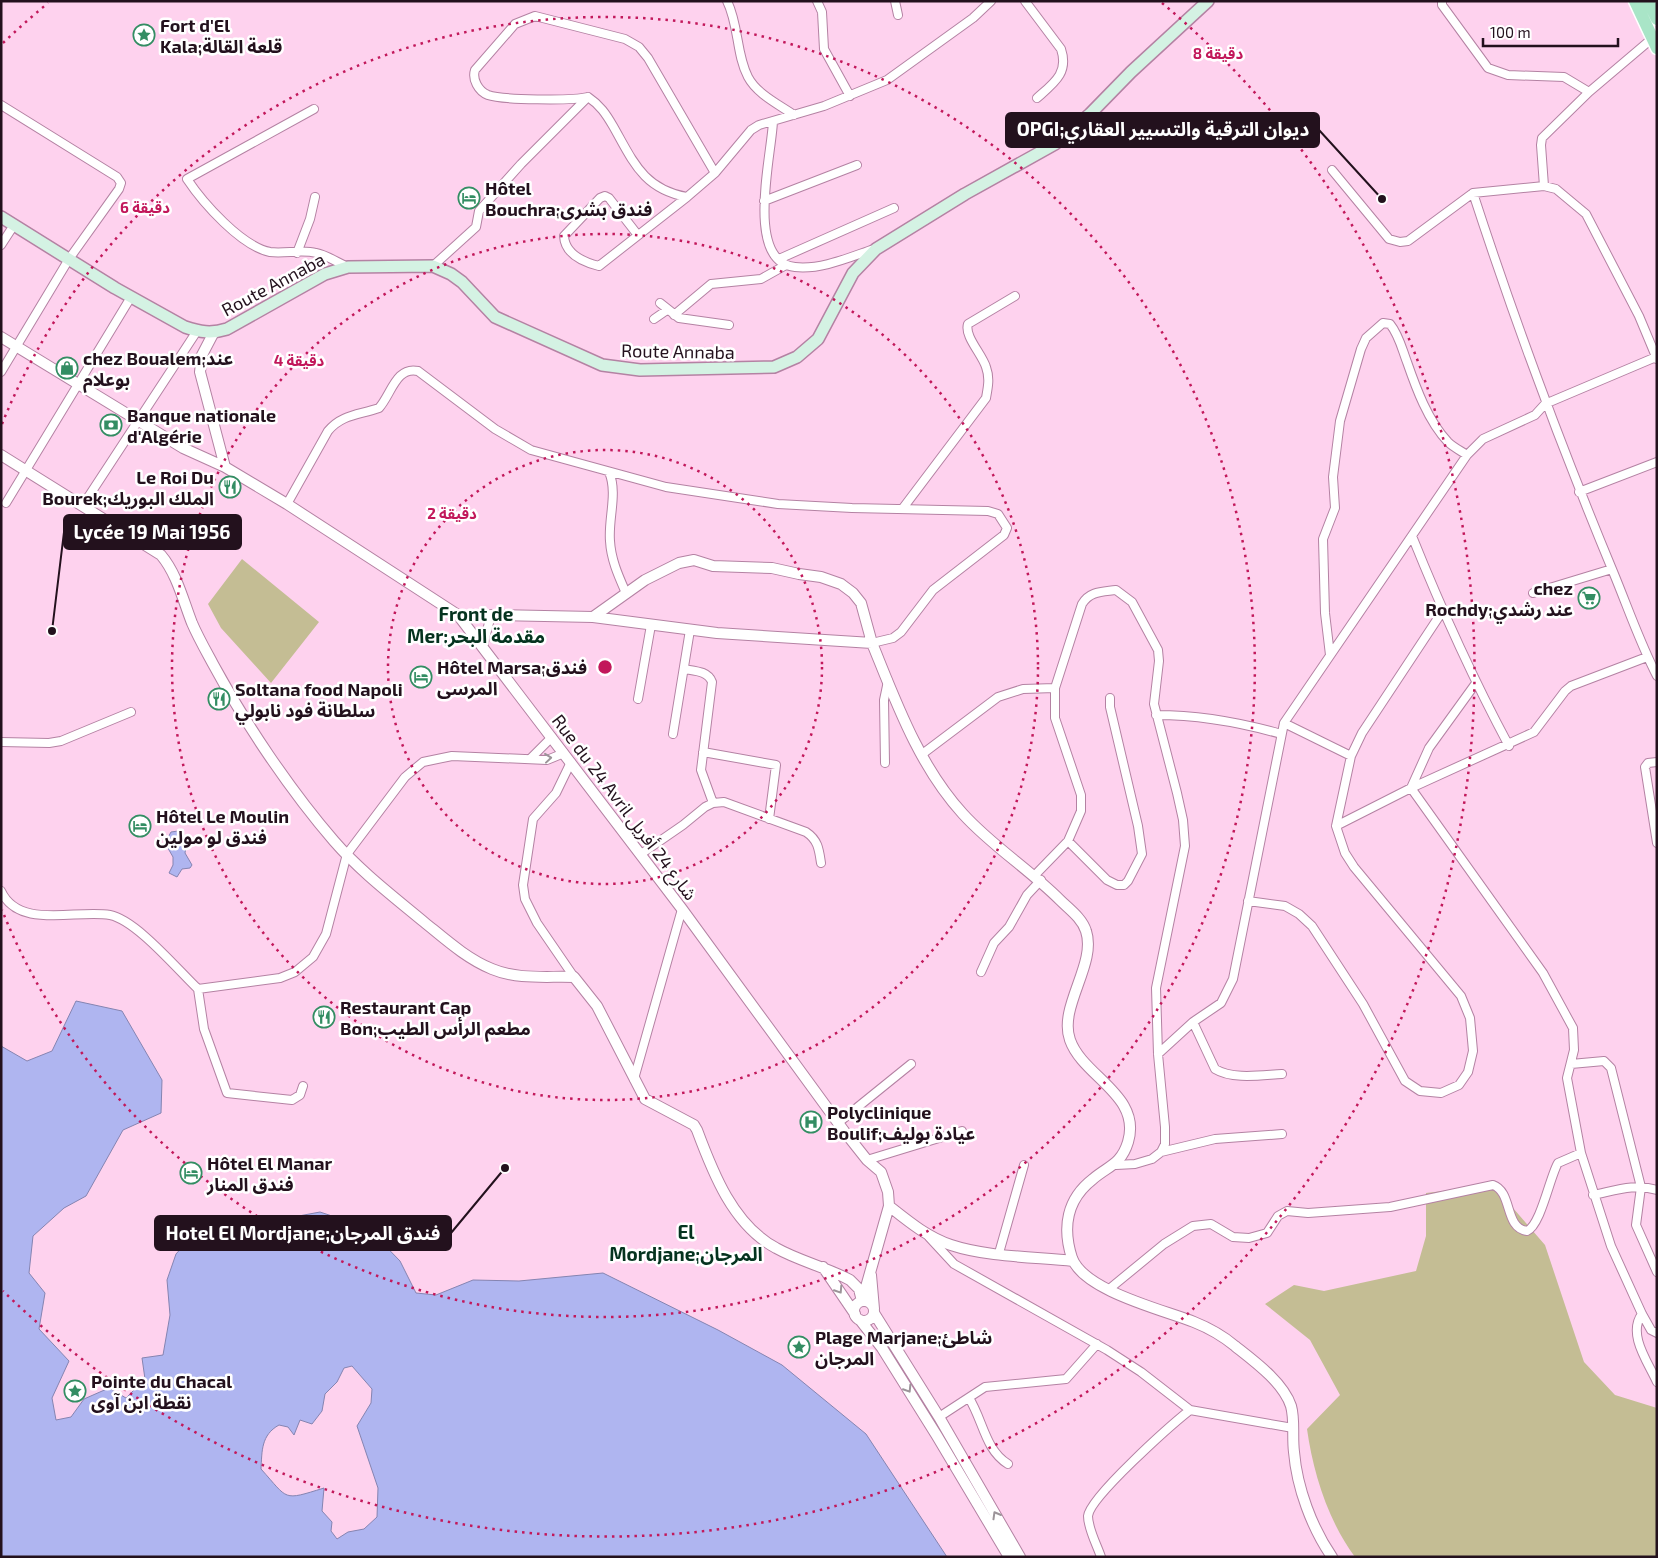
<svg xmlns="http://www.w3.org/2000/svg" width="1658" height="1558" font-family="'Exo 2','Noto Sans Arabic',sans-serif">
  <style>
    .green { fill: #c4bd94 }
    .water { fill: #afb5f0; stroke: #8584b1; fill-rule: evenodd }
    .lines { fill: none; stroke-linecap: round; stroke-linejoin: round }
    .minor-casing { stroke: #b482a3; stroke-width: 10 }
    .tertiary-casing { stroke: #b482a3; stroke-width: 12 }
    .secondary-casing { stroke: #b482a3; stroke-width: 14 }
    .primary-casing { stroke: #fff; stroke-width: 15 }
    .minor { stroke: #fff; stroke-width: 8 }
    .tertiary { stroke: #fff; stroke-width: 10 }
    .secondary { stroke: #d4f2e3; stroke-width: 11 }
    .primary { stroke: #a9e5c7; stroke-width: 12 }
    .oneway { stroke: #9c9499 }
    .ring { fill: none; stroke: #c2185b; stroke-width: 2.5; stroke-dasharray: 2.5 5 }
    .labels { text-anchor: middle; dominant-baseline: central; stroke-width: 5; stroke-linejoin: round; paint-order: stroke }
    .poi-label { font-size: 18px; font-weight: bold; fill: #23111d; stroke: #fff; text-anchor: start }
    .street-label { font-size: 18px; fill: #23111d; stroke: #fff }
    .neighbourhood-label { font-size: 19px; font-weight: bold; fill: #05331f; stroke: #fff }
    .centre { fill: #c2185b; stroke: #fff; stroke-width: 2.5 }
    .ring-label { font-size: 15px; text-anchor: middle; font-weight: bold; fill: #c2185b; stroke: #fff; stroke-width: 5; stroke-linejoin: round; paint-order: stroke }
    .leader { fill: none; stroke: #23111d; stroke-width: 2 }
    .callout-dot { fill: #23111d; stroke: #fff; stroke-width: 2 }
    .callout { fill: #23111d; stroke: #23111d; stroke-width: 2 }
    .callout-label { font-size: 19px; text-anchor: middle; font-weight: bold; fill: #fff }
  </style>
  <rect width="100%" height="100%" fill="#fed2ee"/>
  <path class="green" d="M242,559L319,622L271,683L221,628L208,604Z
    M1493,1185L1545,1245L1584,1362L1615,1395L1657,1408V1557H1355C1328,1521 1313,1472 1307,1429L1340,1395L1310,1340L1265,1304L1294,1285L1324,1291L1416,1271L1426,1236V1193Z"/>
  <path class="water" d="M178,831L187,840L185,853L192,865L190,868L182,869L177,877L169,873L173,865V857L165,843L171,832Z
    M76,1001L122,1011L162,1080L161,1113L123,1130L86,1196L64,1208L33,1236L29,1273L45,1293L39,1329L69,1361L52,1398L56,1420L71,1417L84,1399L109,1388L126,1398L145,1379L142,1358L163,1355L170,1315L167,1280L176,1254L192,1236L320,1212L368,1228L400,1261L416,1293L436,1295L473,1280L519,1281L603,1273L718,1330L782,1365L866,1434L947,1557H1V1046L27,1061L52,1051ZM352,1366L372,1389L371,1403L357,1426L378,1488L377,1517L364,1529L348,1532L337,1539L331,1531L332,1522L322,1511L324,1488C282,1501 289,1500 261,1469C262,1451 261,1435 279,1425L288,1427L294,1435L300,1420L312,1424L322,1411L325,1394L337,1382L344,1368Z"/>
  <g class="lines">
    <g class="minor-casing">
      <path id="minor" d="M727,1C739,25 736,54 748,77C757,94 778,104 794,115
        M817,1L822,12L824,49L850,96
        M895,1L898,15
        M1025,1L1061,49C1069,73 1054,83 1037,98
        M1442,1V5L1488,68L1508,75L1564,77L1589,92
        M1,105L117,177L121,183L119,189L69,259L1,372
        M314,109L187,179C203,203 241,246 270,252C285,254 302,249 316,253C327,255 338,263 348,267
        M773,121C772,154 744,262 795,267C821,270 850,257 874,249
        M1332,170L1389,239L1400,242L1408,241L1473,193L1544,186L1556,189L1586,214L1639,316L1657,359
        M715,173L648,58L639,47L625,39L535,16L515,24L475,70C472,79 478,91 488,95C502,100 572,101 588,97C600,105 606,114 613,126C633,161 643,189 687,197L715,173L751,130L759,125L824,106L887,80L973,18L991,1
        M1544,186L1541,145L1542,138L1589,92L1655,36
        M1473,193C1515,322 1562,449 1614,574C1628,608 1640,643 1657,676
        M764,201L857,165
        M637,234L609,198L605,196L600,198L564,236C565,254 583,262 599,266L687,197
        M1,245L14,225
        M297,253L310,219L315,197
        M779,259L894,208
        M433,266L476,227L479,211L521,164L588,97
        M660,303L679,318L729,325
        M674,315L711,284L761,279L786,265
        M654,319L667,310
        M609,472C618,493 608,519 610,541C611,560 619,577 626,593
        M1579,492L1657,462
        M6,503L131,297
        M287,504L328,431C342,414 360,415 379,408C391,395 396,366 418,371L495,429L531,450L666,487L778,504L852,508L988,511L998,514L1007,528L1004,535L933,590L901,632L893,638L872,643
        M83,505L197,331
        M903,508L986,398C988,387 990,378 986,367C982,354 964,336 968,324L1015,296
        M1412,536C1441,608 1472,677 1509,746
        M1533,593L1612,569
        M458,615H491L483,646
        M1330,655L1325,613L1323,539L1335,508L1333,477L1340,421L1361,349L1366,338L1383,323L1390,324C1399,335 1402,349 1407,362C1416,388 1428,421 1448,442C1453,447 1461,451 1467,455
        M684,669C695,671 708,671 712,682L701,770L713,803
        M1476,683L1429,748L1411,788L1543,973L1573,1028L1574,1050L1567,1078L1581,1153L1611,1246L1642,1314L1651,1330L1657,1333
        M638,699L651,625
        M1156,715C1200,715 1239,722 1281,734
        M1284,723L1351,756
        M673,734L690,630
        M1,742L49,743L61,741L131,712
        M703,752L776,765L769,819
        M921,755L998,697L1023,689L1055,688L1082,604C1090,591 1102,592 1116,590L1132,602L1158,650L1159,661L1154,704L1177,793L1183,820L1185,846L1156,988L1158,1054L1165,1127V1144L1161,1152L1152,1159L1135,1164L1116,1165
        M531,758L552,737
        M571,762L556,793L533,819L523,885L525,899L537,923L574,977
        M1657,762L1648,763L1645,767L1657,843
        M885,763L884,700L888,681
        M1336,826L1411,788L1534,732L1565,691L1571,686L1647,657
        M1068,841L1107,880L1117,885H1124L1128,881L1142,854L1138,826L1110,707V698
        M641,854L683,825L705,807L713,803L724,802L806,832C818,840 819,849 821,863
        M1035,875L1068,841L1081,811V795L1055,718V688
        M1,891C19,930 76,909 110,915C136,920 177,969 198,989
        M1248,901L1285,906L1299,914L1312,926L1363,1004L1405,1081L1420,1091L1441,1093L1459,1085L1468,1072L1473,1051L1470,1018L1461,996L1354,867L1345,853L1336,826L1351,756L1362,733L1442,612
        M981,972L994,943L1009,927L1027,895L1041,880
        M198,989L280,978L295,972L313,957L326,934L347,854L405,777L423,762L452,756L547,760L564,753
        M198,989L204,1029L227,1093L292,1100L300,1095L303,1086
        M1193,1022L1215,1069C1233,1080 1262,1075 1282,1074
        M1158,1054L1193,1022L1221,1003L1233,979L1284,723L1467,455L1483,439L1535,415L1545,404L1656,357
        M1571,1064L1604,1061L1611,1068L1641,1187L1636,1225L1657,1272
        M634,1079L682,909
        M838,1123L911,1064
        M1161,1152L1215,1139L1282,1134
        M867,1160L962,1131
        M1593,1195C1614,1191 1635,1183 1657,1190
        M929,1237L954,1264L1107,1350L1141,1372L1190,1410L1293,1428
        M999,1253L1024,1165
        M1108,1290L1164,1244L1193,1226L1211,1224L1233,1237L1249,1238L1267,1233L1278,1216L1287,1211L1308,1213L1390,1207L1493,1185C1513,1192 1504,1228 1527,1231C1541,1225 1550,1176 1558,1163L1581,1153
        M1642,1314C1627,1334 1648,1362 1657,1382
        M969,1398C983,1420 985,1450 1008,1464
        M939,1417L985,1387L1066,1379L1097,1344
        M1101,1557C1097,1545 1088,1529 1088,1516C1090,1497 1171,1425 1190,1410"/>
    </g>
    <g class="tertiary-casing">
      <path id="tertiary" d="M213,334L202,355L200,372L225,467
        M1,337L183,448L225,467L287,504L458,615L682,909L844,1131L867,1160L881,1172L888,1192L889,1206L862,1301
        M1,455L161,555C177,574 183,600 192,623C198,637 206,651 213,664C245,723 290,790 334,841C360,871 394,897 424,922C445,939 467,959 492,969C518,980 547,976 574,977L597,1006L645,1099L694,1125L697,1130C713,1173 733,1225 776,1248C799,1261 826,1267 850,1280L859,1289L862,1301
        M491,615L593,617L717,633L872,643C896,702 919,766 963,814C992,846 1029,869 1060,900C1069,909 1082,918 1086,931C1097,964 1058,1007 1070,1040C1083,1077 1142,1095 1128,1142C1121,1165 1108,1166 1093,1179C1067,1199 1062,1227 1072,1258C1084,1291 1164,1310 1194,1322C1209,1328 1223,1336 1235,1346C1254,1361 1283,1382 1291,1406C1295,1420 1292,1437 1294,1452C1297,1488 1312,1528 1332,1557
        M593,617L645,580L679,563L694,560L713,566L772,568L799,574L821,577L841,584L853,593L861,603L872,643
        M889,1206C908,1221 927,1237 951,1245C987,1257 1035,1257 1073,1261
        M823,1267L855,1314
        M871,1275L874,1309
        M854 1311a10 10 0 1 1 20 0a10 10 0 1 1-20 0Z
        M874,1313L939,1417L1020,1557
        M860,1320L882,1348L937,1436L1009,1557"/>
    </g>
    <g class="secondary-casing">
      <path id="secondary" d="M1,217L115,288L185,327C200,332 211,334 227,329L325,274L348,267L433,266L451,274L462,282L495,317L602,365L640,370L774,367L797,357L818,339L853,273L876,249L965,194L1055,144L1090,114L1131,72L1208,1"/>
    </g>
    <g class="primary-casing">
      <path id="primary" d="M1635,1L1657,48
        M1648,1L1657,19"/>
    </g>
    <use href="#minor" class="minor"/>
    <use href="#tertiary" class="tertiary"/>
    <use href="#secondary" class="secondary"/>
    <use href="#primary" class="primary"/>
  </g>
  <defs><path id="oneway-chevron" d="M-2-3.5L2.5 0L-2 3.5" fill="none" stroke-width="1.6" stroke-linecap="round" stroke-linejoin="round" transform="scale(1.25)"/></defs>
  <g class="oneway">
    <use href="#oneway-chevron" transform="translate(548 758) rotate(-6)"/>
    <use href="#oneway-chevron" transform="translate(839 1290) rotate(57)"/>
    <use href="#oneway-chevron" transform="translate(908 1389) rotate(58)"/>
    <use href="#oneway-chevron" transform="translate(996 1515) rotate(-120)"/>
  </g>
  <g class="ring">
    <circle cx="605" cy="667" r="217"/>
    <circle cx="605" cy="667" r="433"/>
    <path d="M2 424A650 650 0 1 1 2 910"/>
    <path d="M3 43A867 867 0 0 1 48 3M1162 3A867 867 0 1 1 3 1291"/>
  </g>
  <defs>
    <g id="sight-ring" transform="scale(1.125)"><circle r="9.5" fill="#fff" stroke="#338d63" stroke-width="1.5"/><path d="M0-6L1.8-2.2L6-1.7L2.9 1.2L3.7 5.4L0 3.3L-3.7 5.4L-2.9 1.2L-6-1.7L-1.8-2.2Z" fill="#338d63"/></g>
    <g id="hotel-ring" transform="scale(1.125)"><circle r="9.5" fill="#fff" stroke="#338d63" stroke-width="1.5"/><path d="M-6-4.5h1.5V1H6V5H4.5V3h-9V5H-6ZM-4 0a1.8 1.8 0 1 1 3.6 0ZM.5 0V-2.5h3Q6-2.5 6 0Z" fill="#338d63"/></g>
    <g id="shop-ring" transform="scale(1.125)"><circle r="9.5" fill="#fff" stroke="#338d63" stroke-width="1.5"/><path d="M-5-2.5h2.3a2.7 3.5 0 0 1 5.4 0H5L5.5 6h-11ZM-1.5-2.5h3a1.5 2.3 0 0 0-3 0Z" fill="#338d63"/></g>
    <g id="bank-ring" transform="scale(1.125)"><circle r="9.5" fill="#fff" stroke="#338d63" stroke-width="1.5"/><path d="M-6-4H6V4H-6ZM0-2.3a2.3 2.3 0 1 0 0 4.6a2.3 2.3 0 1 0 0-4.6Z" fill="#338d63"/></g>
    <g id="restaurant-ring" transform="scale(1.125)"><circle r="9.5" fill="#fff" stroke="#338d63" stroke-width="1.5"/><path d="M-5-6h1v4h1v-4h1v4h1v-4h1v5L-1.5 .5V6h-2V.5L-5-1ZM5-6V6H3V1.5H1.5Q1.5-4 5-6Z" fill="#338d63"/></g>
    <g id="supermarket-ring" transform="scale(1.125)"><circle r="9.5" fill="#fff" stroke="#338d63" stroke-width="1.5"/><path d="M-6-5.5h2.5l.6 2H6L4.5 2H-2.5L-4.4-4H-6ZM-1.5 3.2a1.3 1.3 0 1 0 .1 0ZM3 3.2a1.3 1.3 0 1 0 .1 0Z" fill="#338d63"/></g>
    <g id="hospital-ring" transform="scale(1.125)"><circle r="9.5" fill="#fff" stroke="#338d63" stroke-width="1.5"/><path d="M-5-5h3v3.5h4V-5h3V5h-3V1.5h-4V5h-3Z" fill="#338d63"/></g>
  </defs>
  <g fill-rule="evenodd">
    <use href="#sight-ring" x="144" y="35"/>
    <use href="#hotel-ring" x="469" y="198"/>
    <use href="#shop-ring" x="67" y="368"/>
    <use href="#bank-ring" x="111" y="425"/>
    <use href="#restaurant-ring" x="230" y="487"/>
    <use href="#supermarket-ring" x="1589" y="598"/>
    <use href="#hotel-ring" x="421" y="677"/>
    <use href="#restaurant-ring" x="219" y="699"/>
    <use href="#hotel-ring" x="140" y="826"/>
    <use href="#restaurant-ring" x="324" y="1017"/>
    <use href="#hospital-ring" x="811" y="1122"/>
    <use href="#hotel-ring" x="191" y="1173"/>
    <use href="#sight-ring" x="799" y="1347"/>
    <use href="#sight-ring" x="75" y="1391"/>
  </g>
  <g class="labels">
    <g class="poi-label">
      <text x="160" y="25">Fort d'El<tspan x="160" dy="21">Kala;قلعة القالة</tspan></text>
      <text x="485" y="188">Hôtel<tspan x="485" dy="21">Bouchra;فندق بشرى</tspan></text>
      <text x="83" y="358">chez Boualem;عند<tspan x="83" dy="21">بوعلام</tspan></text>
      <text x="127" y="415">Banque nationale<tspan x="127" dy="21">d'Algérie</tspan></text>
      <text x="214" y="477" text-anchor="end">Le Roi Du<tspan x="214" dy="21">Bourek;الملك البوريك</tspan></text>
      <text x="1573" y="588" text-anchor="end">chez<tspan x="1573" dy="21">Rochdy;عند رشدي</tspan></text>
      <text x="437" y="667">Hôtel Marsa;فندق<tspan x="437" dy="21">المرسى</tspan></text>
      <text x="235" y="689">Soltana food Napoli<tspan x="235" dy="21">سلطانة فود نابولي</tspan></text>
      <text x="156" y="816">Hôtel Le Moulin<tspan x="156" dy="21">فندق لو مولين</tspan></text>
      <text x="340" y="1007">Restaurant Cap<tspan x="340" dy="21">Bon;مطعم الرأس الطيب</tspan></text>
      <text x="827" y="1112">Polyclinique<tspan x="827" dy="21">Boulif;عيادة بوليف</tspan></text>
      <text x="207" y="1163">Hôtel El Manar<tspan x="207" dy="21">فندق المنار</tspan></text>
      <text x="815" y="1337">Plage Marjane;شاطئ<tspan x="815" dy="21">المرجان</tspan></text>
      <text x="91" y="1381">Pointe du Chacal<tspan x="91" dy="21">نقطة ابن آوى</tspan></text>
    </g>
    <g class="street-label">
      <text transform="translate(273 284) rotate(-28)">Route Annaba</text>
      <text transform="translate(678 351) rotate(1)">Route Annaba</text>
      <text transform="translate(625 807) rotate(53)">Rue du 24 Avril شارع 24 أفريل</text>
    </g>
    <g class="neighbourhood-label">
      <text x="476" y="613">Front de<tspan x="476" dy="22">Mer;مقدمة البحر</tspan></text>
      <text x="686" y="1231">El<tspan x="686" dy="22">Mordjane;المرجان</tspan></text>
    </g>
  </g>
  <circle cx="605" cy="667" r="8" class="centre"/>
  <g class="ring-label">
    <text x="1218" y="59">8 دقيقة</text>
    <text x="145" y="213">6 دقيقة</text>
    <text x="299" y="366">4 دقيقة</text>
    <text x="452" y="519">2 دقيقة</text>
  </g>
  <path class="leader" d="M1382 199L1319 130M52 631L64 532M505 1168L451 1233"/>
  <g class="callout-dot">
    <circle cx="1382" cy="199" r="5"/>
    <circle cx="52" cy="631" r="5"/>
    <circle cx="505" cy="1168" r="5"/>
  </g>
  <g class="callout">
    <rect x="1006" y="113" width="313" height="34" rx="5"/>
    <rect x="64" y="515" width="177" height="34" rx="5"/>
    <rect x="155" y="1216" width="296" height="34" rx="5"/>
  </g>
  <g class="callout-label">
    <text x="1163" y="136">OPGI;ديوان الترقية والتسيير العقاري</text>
    <text x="152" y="539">Lycée 19 Mai 1956</text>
    <text x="303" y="1240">Hotel El Mordjane;فندق المرجان</text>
  </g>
  <rect width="1658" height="1558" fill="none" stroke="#23111d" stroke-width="5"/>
  <path d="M1483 38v8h135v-8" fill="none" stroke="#23111d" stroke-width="2.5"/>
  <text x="1490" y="38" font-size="15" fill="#23111d" stroke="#ffffff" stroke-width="4" paint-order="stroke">100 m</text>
</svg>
